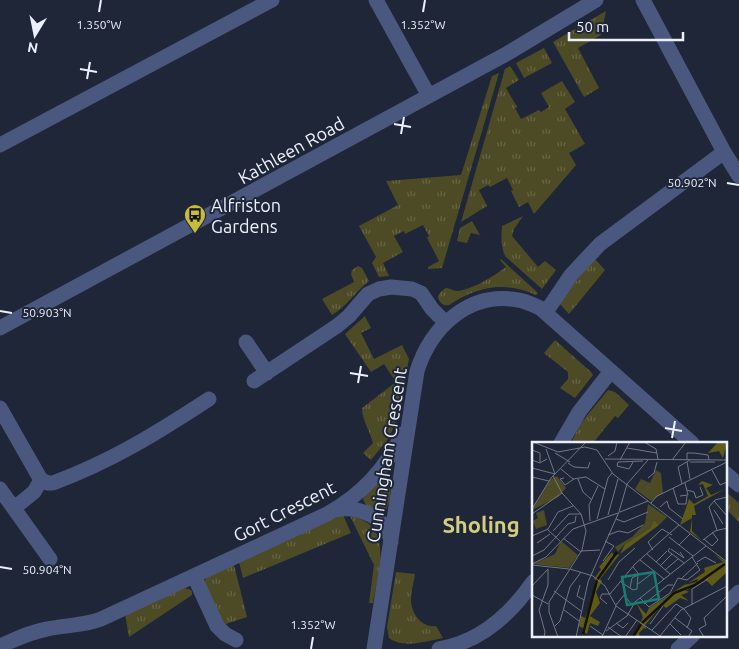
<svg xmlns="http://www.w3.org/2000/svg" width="739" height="649" font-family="Ubuntu,sans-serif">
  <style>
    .grass { fill: url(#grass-tufts) }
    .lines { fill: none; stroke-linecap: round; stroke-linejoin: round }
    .minor { stroke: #4a587f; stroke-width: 15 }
    .ticks { fill: none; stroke: #ebf0fc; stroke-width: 2 }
    .labels { text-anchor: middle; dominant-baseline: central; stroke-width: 4; stroke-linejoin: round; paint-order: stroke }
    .street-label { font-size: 18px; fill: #ebf0fc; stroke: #1f2637 }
    .poi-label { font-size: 18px; fill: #ebf0fc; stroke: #1f2637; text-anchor: start }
    .district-label { font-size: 22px; font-weight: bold; fill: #d2cd7f; stroke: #1f2637 }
    .inset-river { fill: none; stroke: #131101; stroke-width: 2.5 }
    .inset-road { fill: none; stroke: #717786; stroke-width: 1 }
    .view { fill: #1a7c75; fill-opacity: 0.15; stroke: #1a7c75; stroke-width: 2.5 }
    .inset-edge { fill: none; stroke: #ebf0fc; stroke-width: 2.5 }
    .ticks-label { font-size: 12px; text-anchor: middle; fill: #ebf0fc; stroke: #1f2637; stroke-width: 4; stroke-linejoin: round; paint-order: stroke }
  </style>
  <defs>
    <pattern id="grass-tufts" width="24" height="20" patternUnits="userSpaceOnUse" patternTransform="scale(1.25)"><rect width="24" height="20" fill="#4d4b26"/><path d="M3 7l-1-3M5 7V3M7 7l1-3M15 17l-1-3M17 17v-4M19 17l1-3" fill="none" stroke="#676546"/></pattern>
  </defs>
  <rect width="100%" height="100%" fill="#1f2637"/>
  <path class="grass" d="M606,11L601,35L578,48L599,88L584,97L553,42Z
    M544,48L552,63L524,78L516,63Z
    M510,66L519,80L506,88L517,107L515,108L521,119L539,110L541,112L549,107L541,93L562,81L575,102L565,109L585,144L569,153L576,165L534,214L528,202L519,207L511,191L513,190L507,178L490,187L488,185L479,190L487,206L461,222L505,69Z
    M499,73L442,268L428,269V267L439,261L427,238L429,236L423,225L405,234L404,231L394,236L403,252L383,263L389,276L379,277L372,263L376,257L359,226L398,205L386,181L461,175L492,76Z
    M523,216L514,229L512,236L538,267L545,261L556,270L542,289L505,256C501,246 501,237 502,226Z
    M472,221L480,235L471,233L467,243L457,241L460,228Z
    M594,258L605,270L569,314L559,303Z
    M501,259L538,293L536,295C504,281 478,286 449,305C443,306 441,304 438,298C439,293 441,291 446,288C450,288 453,291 457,291C472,290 494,276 506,267L500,260Z
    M358,266L362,268L369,281C355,292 347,306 332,315L322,299L354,282L351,274L352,270Z
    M365,316L371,328L361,333L374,359L402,345L409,359L396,422L388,439L371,460L363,453L373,443C370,431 362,420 362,408L396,382L384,364L371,372L345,334Z
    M555,340L591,372L593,375L575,398L560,388L568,379V372L544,353Z
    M608,390L615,392L629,405L618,418L615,416L593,443H571L580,424Z
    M385,477L389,479C392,487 390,508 383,514C375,513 365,506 363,499L365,495L381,478Z
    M725,491L739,503V522L725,508Z
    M343,515L351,533L243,578L239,562L334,518Z
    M350,516C395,524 378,572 373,603H369L374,565Z
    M234,565L247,617L226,624L223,623L204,582L206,578Z
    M396,572L415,574C414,582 411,591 411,599C411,613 421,628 436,626L443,638C427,641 404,649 389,638L387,627Z
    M183,588L189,589L192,591V595L129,637L125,614Z"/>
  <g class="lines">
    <path class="minor" d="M376,0L429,96
      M643,0L724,152L739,176
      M0,145L272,0
      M546,312L571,275L600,244L724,152
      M0,328L508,53L596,0
      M246,342L267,373
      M254,381L337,326L349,316L368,294L379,289L391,287L412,289L421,293L432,309L445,322
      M0,408L41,480L48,483H53C112,461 157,433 209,399
      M561,443L579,412L611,371
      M725,473L739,485
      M0,489L50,559
      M14,508L34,492L41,480
      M335,510C357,505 388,517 391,542
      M194,576L217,626L225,634L236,640
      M725,605L739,592
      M0,646C16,639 30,632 47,629C65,625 83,626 101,619L327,514C361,495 386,469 402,434
      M374,649L417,371C431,327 469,291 518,300C526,301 533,305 540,308L692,443
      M439,649C480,642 510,615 533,582
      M678,649L693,635"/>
  </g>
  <path class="ticks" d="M99,12L101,0M423,12L425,0M80,69L97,72M87,79L90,62M394,124L411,127M401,134L404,117M727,183L739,185M0,311L12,313M350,373L368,376M358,383L361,366M665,428L682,431M672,438L675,421M0,567L12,569M311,649L313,637"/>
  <defs>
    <g id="bus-pin" transform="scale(1.125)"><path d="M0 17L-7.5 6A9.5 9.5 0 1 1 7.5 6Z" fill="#c5bc3d" stroke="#1f2637"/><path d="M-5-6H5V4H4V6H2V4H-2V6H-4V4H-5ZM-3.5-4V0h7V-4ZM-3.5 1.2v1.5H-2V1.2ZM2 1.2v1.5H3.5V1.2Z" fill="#111"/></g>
  </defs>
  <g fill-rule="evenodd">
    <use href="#bus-pin" x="195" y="215"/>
  </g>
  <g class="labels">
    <g class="street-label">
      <text transform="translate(291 150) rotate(-29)">Kathleen Road</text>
      <text transform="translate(386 455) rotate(-81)">Cunningham Crescent</text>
      <text transform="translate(284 511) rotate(-27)">Gort Crescent</text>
    </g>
    <g class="poi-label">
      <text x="211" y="205">Alfriston<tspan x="211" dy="21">Gardens</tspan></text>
    </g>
    <g class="district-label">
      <text x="481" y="524">Sholing</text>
    </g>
  </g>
  <g transform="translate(532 442)">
    <rect width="195" height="195" fill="#1f2637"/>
    <path d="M25,34L34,46L26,55L0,68L18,38ZM29,99L46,113L37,126L1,122L23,112Z" fill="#4d4b26"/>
    <path d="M186,0H195L191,16L187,9L176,11ZM170,39L181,43L174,46L179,53L193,47L162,64L164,73H160V89L169,98L158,90L160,76L148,83L157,57L162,62L176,54L171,42L166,43ZM122,78L127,83L88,112L93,102L118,86ZM80,110L82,114L88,112L68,137L70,139L64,150L68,161L58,174L68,180L66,184L58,181L55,192L52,190L50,194L51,186L47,184L49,174L53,176L58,165L65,140L62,137L69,127L67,125ZM182,112L195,121V130L180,144L173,137L155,148L151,147L157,150L149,153L157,159L148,156L134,166L130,163L113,183L114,187L112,186L107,191L108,195H101L111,175L105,162L114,172L117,166L152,143L165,140L166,137L156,141L173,130L172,126L191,120Z" fill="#5e5a17"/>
    <path d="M124,28L129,31L131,51L119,59L103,47L109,37L118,41ZM116,62L135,75L127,83L122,78L118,86L93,102L86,110L83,105L100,95L113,81ZM12,68L15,83L4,87L1,79L6,76L4,71Z" fill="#4d4b26"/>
    <path class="inset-river" d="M110,181L142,151L163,143L193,122M51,192L65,138L85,110M101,195L109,182"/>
    <path class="inset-road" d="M1,0L26,10L53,5L65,8L81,32L195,120M112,0L124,7L126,17M95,6L125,11M14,7L23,32M0,8L8,11V20M23,11L38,20M76,14L83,9L85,0M73,17L195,18M0,18L8,21L15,17M88,18L98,0M140,18L154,0M155,18V11H162L176,13L177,18M101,20L97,27L85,24L86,20L111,19M155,20L158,37M158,20H183M36,21L42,25L56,26L58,20M0,26L23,32M29,27L41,37L54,35L73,47M180,28L188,43L195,40M21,34L30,51L49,72L54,89L50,108L17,160V170L26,195M0,35L17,39M32,36L28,37L33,43L42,37M116,36L122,31L125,20M46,37L51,50L60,58M150,42L146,25L158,18M141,46L146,62H154L155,54M155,48L162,50L164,56L171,53L168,45M148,54L156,53L153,41M182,59L195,74M119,61L125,54L195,20M128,65L135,59L137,66L151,77M0,67L19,36L54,0M182,68L191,82M88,70L116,59M0,72L30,51M76,73L86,37M65,77L76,36L80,31M84,77L92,80L116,70M58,79L57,63L66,44M15,87L28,99M185,88L177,65L183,58L195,55M21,89L37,72H49M76,93L87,89L96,91L111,83M0,94L16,87L26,70L41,64M137,95L161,114M31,96L49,110M172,97L180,104L186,98L180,90M171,98L183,89L195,86M5,101L18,92M147,103L158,92M138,106L136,109L152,121M139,107L152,116L148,110M121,108L116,100L130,87L140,93M49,109L68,108M115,112L138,132M0,114L12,108L36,82L43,80L44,74M108,118L132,137M71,119L82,104L73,99M124,120L135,109M165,120L173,115L184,121M0,122L14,115L41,87L86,71M0,123L37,127M128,124L140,112M38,127L61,134L73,144L84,164L128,194M133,128L146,117M146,136L155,138L168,128L160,115M149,137L166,121M76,138L87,120L103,106M89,140L101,148L105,147L106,131L101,125M106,142L123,129M48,143L45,154L52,158M0,144L16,127M98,146L100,136L106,133M22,149L49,169M78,152L103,122L147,83M0,153L16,162M108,156L117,165L138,151L146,136M75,162L68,156L70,152H78M112,162L136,143H141M84,163L92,153L100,163M160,163V147L176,137M152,167L159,176L155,186M32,168L47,179M143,176L160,189L156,195M84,181L91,186L96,181M118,182L131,164M138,182L149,193M23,184L28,179L38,145L49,130M58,184L71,193M76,185L90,195M120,188L144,162L152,167M74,189L95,174L103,160L174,104M128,194L149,168L195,144M12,195L13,190L7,168L16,143V127M44,195L56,140L87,70L95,42L116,18M70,195L84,164M93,195L105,178M172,195L167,187L174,183L172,176L195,154"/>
    <path class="view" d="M122,130L127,157L95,163L90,135Z"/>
    <rect width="195" height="195" class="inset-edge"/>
  </g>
  <g class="ticks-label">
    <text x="99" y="29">1.350°W</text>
    <text x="423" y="29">1.352°W</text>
    <text x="692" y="187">50.902°N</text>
    <text x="47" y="317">50.903°N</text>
    <text x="47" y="574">50.904°N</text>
    <text x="313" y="629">1.352°W</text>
  </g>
  <g transform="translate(35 35) rotate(190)" stroke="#1f2637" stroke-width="4" paint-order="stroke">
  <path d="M0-4L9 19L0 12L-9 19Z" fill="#ebf0fc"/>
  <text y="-8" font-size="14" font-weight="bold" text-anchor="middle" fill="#ebf0fc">N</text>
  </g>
  <path d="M569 32v8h114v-8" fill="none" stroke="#ebf0fc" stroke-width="2.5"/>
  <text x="576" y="32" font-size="15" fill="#ebf0fc" stroke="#1f2637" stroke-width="4" paint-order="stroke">50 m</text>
</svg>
